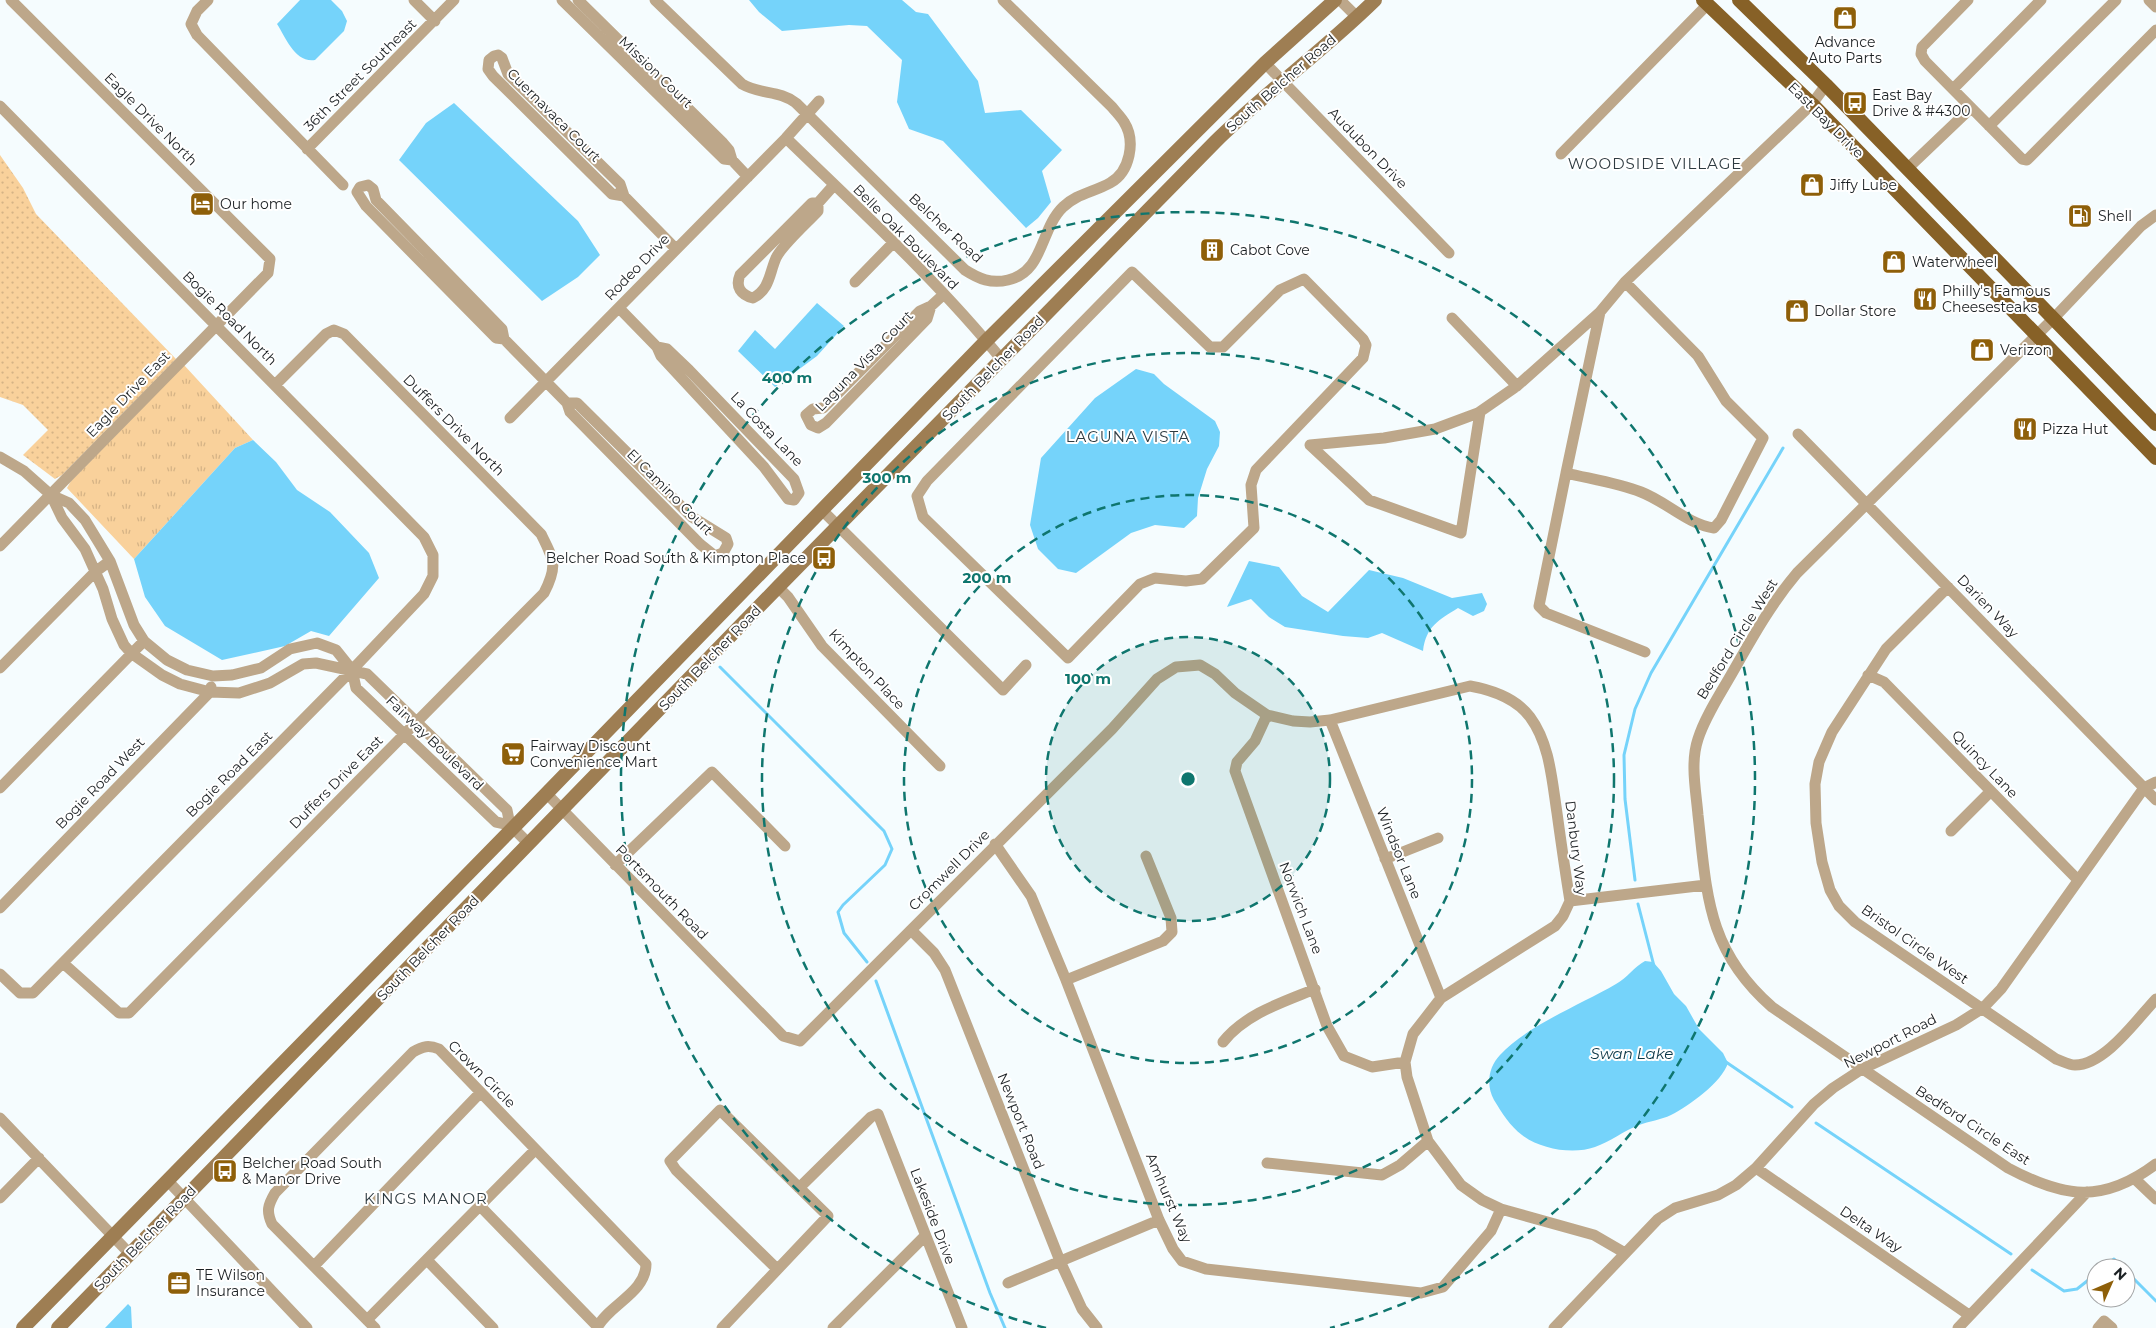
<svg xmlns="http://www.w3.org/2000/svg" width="2156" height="1328" viewBox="0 0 2156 1328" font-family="Montserrat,sans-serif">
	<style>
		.grass { fill: url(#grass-dots) }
		.park { fill: url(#park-tufts) }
		.water { fill: #75d3fa }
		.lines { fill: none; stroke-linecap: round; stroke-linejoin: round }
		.stream { stroke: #75d3fa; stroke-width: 3 }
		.minor { stroke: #bda78a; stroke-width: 11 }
		.secondary { stroke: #9e7e53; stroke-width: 14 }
		.primary { stroke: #876127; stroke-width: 14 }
		.ring { fill: none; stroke: #0f766e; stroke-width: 2.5; stroke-dasharray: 9 6 }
		.labels { text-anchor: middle; stroke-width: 4; stroke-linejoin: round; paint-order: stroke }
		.poi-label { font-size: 14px; fill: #1c2124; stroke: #fff; text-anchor: start }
		.street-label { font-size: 14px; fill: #1c2124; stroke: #fff }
		.neighbourhood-label { font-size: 15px; letter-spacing: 1px; fill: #2e3b41; stroke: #fff }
		.water-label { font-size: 15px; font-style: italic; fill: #0a3646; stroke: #fff }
		.centre { fill: #0f766e; stroke: #fff; stroke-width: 2.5 }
		.ring-label { font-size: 15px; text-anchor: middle; font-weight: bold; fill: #0f766e; stroke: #fff; stroke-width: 4; stroke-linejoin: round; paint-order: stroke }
	</style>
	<defs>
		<pattern id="grass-dots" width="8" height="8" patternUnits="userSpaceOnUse" patternTransform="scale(1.25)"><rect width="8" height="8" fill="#f9d19b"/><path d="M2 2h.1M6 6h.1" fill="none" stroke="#d5b385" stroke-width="1.8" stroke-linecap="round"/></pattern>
		<pattern id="park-tufts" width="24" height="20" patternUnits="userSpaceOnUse" patternTransform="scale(1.25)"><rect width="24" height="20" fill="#f9d19b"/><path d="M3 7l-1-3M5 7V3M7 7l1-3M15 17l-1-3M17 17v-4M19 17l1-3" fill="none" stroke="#d5b385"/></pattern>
	</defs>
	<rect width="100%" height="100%" fill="#f5fcfe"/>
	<!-- grass -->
	<path class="grass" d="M 0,155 L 23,188 L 36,214 L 176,359 L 62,475 L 55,479 L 23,455 L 48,430 L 23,405 L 0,397 Z"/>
	<!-- park -->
	<path class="park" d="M 184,365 L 253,440 L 235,448 L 134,559 L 67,488 L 71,481 Z"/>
	<!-- water -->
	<path class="water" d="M 300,0 L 331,0 L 342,11 L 347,21 L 344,31 L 315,60 C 295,63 286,38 277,24 Z
		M 749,0 L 902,0 L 916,12 L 928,14 L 978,81 L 985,113 L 1021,110 L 1062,150 L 1042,171 L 1051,202 L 1038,218 L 1026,228 L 943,141 L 909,129 L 897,102 L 902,60 L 867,26 L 849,25 L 782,31 L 759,12 Z
		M 454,103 L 578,221 L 600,255 L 578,277 L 542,301 L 399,160 L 426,123 Z
		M 817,303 L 844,326 L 817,356 L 775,387 L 738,351 L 755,330 L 775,349 Z
		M 1136,369 L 1154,374 L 1164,384 L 1215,421 L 1220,432 L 1219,446 L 1207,469 L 1198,498 L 1197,516 L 1184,528 L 1155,525 L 1131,533 L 1076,573 L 1058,569 L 1038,549 L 1030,525 L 1041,458 L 1095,398 Z
		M 253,440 L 276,462 L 297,490 L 330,512 L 369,553 L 379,578 L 329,636 L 311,631 L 285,646 L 222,660 L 165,626 L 145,597 L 134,559 L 235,448 Z
		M 1249,561 L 1279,567 L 1302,596 L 1328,612 L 1369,570 L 1403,578 L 1452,598 L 1482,593 L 1487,604 L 1484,611 L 1473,616 L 1458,608 C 1439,620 1426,626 1423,651 L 1382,633 L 1368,638 L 1343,636 L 1285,627 L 1269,617 L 1251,599 L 1227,607 Z
		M 1645,961 L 1653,962 L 1661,971 L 1674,994 L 1686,1006 L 1699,1029 L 1723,1053 L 1728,1063 C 1722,1082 1689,1106 1671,1115 C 1661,1120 1649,1121 1639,1125 C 1623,1131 1610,1142 1595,1147 C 1573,1155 1540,1149 1522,1135 C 1510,1126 1502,1113 1494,1100 C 1486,1085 1488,1068 1500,1055 C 1528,1025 1580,1005 1616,984 C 1627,978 1634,967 1645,961 Z
		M 128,1304 L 131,1307 L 132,1328 L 105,1328 Z"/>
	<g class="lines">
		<!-- stream -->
		<path class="stream" d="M 720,667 L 884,831 L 892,849 L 885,865 L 843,905 L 838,912 L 844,933 L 867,962
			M 1635,880 L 1625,799 L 1624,755 L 1635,709 L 1651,673 L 1783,448
			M 1638,904 L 1654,966
			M 876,981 L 990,1293 L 1005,1328
			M 1726,1062 L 1792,1107
			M 1816,1123 L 2011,1254
			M 2103,1268 L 2114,1259 L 2123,1268
			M 2032,1270 L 2064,1291 L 2077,1289 L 2096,1274
			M 2126,1271 L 2156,1301"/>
		<!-- minor -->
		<path class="minor" d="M 208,0 L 197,11 L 191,24 L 197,35 L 343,185
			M 414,0 L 435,21
			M 562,0 L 724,159 L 732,160
			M 578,0 L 723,143 L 729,150 L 732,160 L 748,177
			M 655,0 L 742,84 C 761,95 779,90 796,103 L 965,270 C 979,279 991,284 1008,280 C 1044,272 1040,229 1063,207 C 1076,194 1094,192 1110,183 C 1130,172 1136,141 1124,122 C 1121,117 1116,112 1112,107 L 1003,0
			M 1340,0 L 1357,17
			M 1968,0 L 1922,47 L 1921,54 L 1925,61 L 2022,159 L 2027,160 L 2156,30
			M 2149,0 L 2156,7
			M 1265,63 L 1449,253
			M 1953,89 L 2041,0
			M 0,106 L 424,537 L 433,555 L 433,576 L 424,594 L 352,670 L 33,993 L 20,993 L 0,974
			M 1989,126 L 2116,0
			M 786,138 C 860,210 937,280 1002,360
			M 307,149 L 454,0
			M 1561,154 L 1708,4
			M 1908,168 L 1971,108
			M 624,196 L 612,194 L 493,76 L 488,69 L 489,60 L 494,56 L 498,55 L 502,58 L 508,74 L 620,184 L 624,196 L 676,249
			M 818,203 L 818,211 C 808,222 781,246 776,258 C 769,274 770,289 753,298 C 741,295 735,287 740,275 L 812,203 L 818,203 L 834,185
			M 2156,215 L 2141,226 L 2053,319 L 1797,573 C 1770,605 1751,640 1731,675 C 1719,696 1705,717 1698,739 C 1690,763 1696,791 1698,815 C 1707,895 1707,950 1772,1007 L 2008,1168 C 2064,1198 2103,1204 2156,1164
			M 1132,272 L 1210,347 L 1223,347 L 1280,290 L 1304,279 L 1363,339 L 1366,345 L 1363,358 L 1256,470 L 1251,485 L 1254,528 L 1202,579 L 1186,581 L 1155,578 L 1140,584 L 1068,658 L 923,517 L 917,496 L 927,481 Z
			M 855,282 L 893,243
			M 1625,282 L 1698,356 L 1726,401 L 1763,438 L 1721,520 L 1714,528 C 1687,524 1667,502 1641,492 C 1618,483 1591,479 1566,473 L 1600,312 L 1625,282 L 1812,104 L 1826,85
			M 931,306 L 927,319 L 826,423 L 818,428 L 811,425 L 806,415 L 813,409 L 823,408 L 920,311 L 931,306 L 943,295
			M 619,308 L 657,347 L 661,356 L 764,467 L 788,499 L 794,500 L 799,493 L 794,479 L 689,370 L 667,349 L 657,347
			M 1452,318 L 1517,386
			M 504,339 L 496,338 L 366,206 L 357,192 L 360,187 L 368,185 L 373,189 L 376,200 L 502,329 L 504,339 L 567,403 L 570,412 L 700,544 L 715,556 L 723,553 L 728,544 L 726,538 L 692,517 L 577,403 L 567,403
			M 510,418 L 786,138 L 819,101
			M 1798,434 L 2156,800
			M 1310,445 L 1384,438 L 1435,429 L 1478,413 L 1517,386 L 1600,312
			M 1310,445 L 1369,500 L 1461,533 L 1480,412
			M 0,457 L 24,471 L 51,495 L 69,503 L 85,520 L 110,561 L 134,625 L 144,641 L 167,660 L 187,670 L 213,676 L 232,675 L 261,668 L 290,649 L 317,643 L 336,650 L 352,670 L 356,688 L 496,822 L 510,825
			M 1566,473 L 1539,606 L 1546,613 L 1645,652
			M 51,495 L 62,518 L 85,549 L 103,589 L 112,619 L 124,645 L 131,653 L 162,675 L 180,684 L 210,692 L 239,693 L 270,683 L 303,664 L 316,663 L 367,674 L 507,810 L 510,825 L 529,844
			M 822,510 L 1003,690 L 1026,665
			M 0,546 L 268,273 L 270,259 L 11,0
			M 778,587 L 788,597 L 822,646 L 940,766
			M 1948,587 L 1886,649 L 1832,732 L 1819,762 L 1815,784 L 1816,823 L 1822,862 L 1830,890 L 1839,906 L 1855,922 L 2056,1059 C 2062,1061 2069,1065 2075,1065 C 2105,1065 2137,1019 2156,999
			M 0,668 L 95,572 L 110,561
			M 1868,675 L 1884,682 L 2077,879
			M 1267,715 L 1255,741 L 1237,762 L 1235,771 L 1327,1026 L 1344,1056 L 1372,1067 L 1405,1062
			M 1330,720 L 1441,998
			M 0,788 L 144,641
			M 546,793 L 783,1036 L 800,1041 L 1112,729 L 1157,679 L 1176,667 L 1200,665 L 1215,674 L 1235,693 L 1267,715 L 1293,721 L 1310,722 L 1330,720 L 1470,686 C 1492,690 1516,698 1530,717 C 1550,744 1552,781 1557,813 C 1561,842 1565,871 1570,901 L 1563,916 L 1555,926 L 1441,998 L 1413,1034 L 1405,1062 L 1407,1077 L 1428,1141 L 1461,1185 L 1482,1200 L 1501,1209 L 1594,1235 L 1625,1253
			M 1951,831 L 1990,792
			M 995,844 L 1031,896 L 1066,980 L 1159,1220 L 1173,1249 L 1182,1261 L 1206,1269 L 1421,1293 L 1443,1287 L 1491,1231 L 1501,1209
			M 1385,859 L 1438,838
			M 615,865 L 712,772 L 785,846
			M 1570,901 L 1706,885
			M 0,908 L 210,692 L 211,687
			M 911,930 L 934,953 L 945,970 L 1060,1261 L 1082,1309 L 1097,1328
			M 63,963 L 119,1013 L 129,1013 L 544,593 C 558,566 554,560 541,534 L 344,334 L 334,330 L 326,334 L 275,385
			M 1066,980 L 1163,941 L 1172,932 L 1171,918 L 1146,856
			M 1223,1042 C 1245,1014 1283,1002 1315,989
			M 0,1118 L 130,1254
			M 1267,1163 L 1382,1175 L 1400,1165 L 1428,1141
			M 1756,1168 L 1969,1315
			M 2135,1179 L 2156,1199
			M 167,1180 L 307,1328
			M 799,1188 L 871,1117 L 878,1114 L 962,1328
			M 0,1198 L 39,1158
			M 480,1206 L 597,1326
			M 427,1260 L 493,1328
			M 314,1266 L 480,1093
			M 1008,1283 L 1159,1220
			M 367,1320 L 535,1150
			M 375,1328 L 272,1224 C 266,1211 268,1205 275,1193 L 413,1052 C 423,1046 429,1045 439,1049 L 646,1264 C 646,1293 608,1305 597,1328
			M 722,1328 L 828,1216 L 720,1110 L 670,1161 L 676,1170 L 777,1269
			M 833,1328 L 925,1236
			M 1554,1328 L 1658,1219 L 1675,1208 L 1718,1195 L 1736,1185 L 1756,1168 L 1814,1104 L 1833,1088 L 1862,1069 L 1956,1025 L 1983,1008 L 2001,989 L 2144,788 L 2156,782
			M 1958,1328 L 2087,1192
			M 2098,1328 L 2104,1321 L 2112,1328"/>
		<!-- secondary -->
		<path class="secondary" d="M 23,1328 L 513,828 L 986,341 L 1265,63 L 1335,0
			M 58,1328 L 778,587 L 1215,142 C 1266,92 1324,50 1375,0"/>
		<!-- primary -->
		<path class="primary" d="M 1703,0 L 1812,104 L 2156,458
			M 1739,0 L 1826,85 L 2156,424"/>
	</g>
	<!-- distance rings -->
	<circle cx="1188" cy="779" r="142" fill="#0f766e" fill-opacity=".12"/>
	<g class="ring">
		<circle cx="1188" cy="779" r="142"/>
		<circle cx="1188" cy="779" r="284"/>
		<circle cx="1188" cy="779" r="426"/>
		<path d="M1046 1328A567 567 0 1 1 1330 1328"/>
	</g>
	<!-- icons -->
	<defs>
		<symbol id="shop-square" viewBox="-11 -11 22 22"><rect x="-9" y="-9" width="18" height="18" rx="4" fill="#8e5f09" stroke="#fff"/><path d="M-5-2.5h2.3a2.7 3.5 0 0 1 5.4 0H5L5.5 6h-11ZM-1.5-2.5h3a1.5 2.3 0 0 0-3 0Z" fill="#fff"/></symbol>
		<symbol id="bus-square" viewBox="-11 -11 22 22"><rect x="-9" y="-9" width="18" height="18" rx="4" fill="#8e5f09" stroke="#fff"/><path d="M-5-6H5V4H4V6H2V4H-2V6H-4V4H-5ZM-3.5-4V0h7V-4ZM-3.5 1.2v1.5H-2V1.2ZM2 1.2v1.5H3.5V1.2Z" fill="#fff"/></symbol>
		<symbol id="hotel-square" viewBox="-11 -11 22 22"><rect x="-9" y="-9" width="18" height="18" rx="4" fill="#8e5f09" stroke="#fff"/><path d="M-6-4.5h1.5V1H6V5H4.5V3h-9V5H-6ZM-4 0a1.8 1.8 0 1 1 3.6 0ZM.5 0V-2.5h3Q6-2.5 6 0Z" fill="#fff"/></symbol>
		<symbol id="fuel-square" viewBox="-11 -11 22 22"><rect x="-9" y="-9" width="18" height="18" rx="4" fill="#8e5f09" stroke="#fff"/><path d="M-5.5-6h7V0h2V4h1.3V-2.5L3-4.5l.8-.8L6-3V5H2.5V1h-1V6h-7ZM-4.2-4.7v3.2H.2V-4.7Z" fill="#fff"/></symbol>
		<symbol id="building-square" viewBox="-11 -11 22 22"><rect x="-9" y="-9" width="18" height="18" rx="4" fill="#8e5f09" stroke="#fff"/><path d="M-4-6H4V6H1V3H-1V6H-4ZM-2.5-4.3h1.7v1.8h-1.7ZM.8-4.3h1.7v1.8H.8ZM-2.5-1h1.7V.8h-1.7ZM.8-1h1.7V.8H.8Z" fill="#fff"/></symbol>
		<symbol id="restaurant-square" viewBox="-11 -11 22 22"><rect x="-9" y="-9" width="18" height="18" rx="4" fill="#8e5f09" stroke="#fff"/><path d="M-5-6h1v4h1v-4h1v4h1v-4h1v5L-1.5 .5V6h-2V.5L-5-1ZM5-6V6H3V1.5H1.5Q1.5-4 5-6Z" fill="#fff"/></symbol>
		<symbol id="supermarket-square" viewBox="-11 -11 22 22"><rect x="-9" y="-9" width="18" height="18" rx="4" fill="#8e5f09" stroke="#fff"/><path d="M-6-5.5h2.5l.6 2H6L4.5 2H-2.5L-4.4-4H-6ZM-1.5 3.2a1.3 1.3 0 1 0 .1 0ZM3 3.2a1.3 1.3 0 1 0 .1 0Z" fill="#fff"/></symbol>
		<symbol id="office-square" viewBox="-11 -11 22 22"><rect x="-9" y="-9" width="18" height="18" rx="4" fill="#8e5f09" stroke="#fff"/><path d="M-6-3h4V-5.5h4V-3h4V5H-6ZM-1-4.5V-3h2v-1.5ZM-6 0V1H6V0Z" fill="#fff"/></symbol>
	</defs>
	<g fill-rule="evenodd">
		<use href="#shop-square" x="1831" y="4" width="28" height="28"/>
		<use href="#bus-square" x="1841" y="89" width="28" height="28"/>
		<use href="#shop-square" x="1798" y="171" width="28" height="28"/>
		<use href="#hotel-square" x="188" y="190" width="28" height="28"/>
		<use href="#fuel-square" x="2066" y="202" width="28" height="28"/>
		<use href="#building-square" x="1198" y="236" width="28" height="28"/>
		<use href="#shop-square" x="1880" y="248" width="28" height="28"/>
		<use href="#restaurant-square" x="1911" y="285" width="28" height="28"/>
		<use href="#shop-square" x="1783" y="297" width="28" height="28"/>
		<use href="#shop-square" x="1968" y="336" width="28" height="28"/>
		<use href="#restaurant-square" x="2011" y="415" width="28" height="28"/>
		<use href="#bus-square" x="810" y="544" width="28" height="28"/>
		<use href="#supermarket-square" x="499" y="740" width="28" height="28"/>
		<use href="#bus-square" x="211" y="1157" width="28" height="28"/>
		<use href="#office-square" x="165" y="1269" width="28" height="28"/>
	</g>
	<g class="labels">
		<!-- poi labels -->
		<g class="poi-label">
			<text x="1845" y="47" text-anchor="middle">Advance<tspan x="1845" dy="16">Auto Parts</tspan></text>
			<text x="1872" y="100">East Bay<tspan x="1872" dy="16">Drive &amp; #4300</tspan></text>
			<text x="1830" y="190">Jiffy Lube</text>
			<text x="220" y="209">Our home</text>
			<text x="2098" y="221">Shell</text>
			<text x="1230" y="255">Cabot Cove</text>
			<text x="1912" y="267">Waterwheel</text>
			<text x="1942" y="296">Philly's Famous<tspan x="1942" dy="16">Cheesesteaks</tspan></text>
			<text x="1814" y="316">Dollar Store</text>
			<text x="2000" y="355">Verizon</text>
			<text x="2042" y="434">Pizza Hut</text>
			<text x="806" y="563" text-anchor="end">Belcher Road South &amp; Kimpton Place</text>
			<text x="530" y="751">Fairway Discount<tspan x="530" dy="16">Convenience Mart</tspan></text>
			<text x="242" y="1168">Belcher Road South<tspan x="242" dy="16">&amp; Manor Drive</tspan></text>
			<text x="196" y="1280">TE Wilson<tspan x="196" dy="16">Insurance</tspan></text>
		</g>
		<!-- street labels -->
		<g class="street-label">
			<text transform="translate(656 72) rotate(44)" y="5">Mission Court</text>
			<text transform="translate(360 75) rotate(-45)" y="5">36th Street Southeast</text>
			<text transform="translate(1281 83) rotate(-41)" y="5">South Belcher Road</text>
			<text transform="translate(554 115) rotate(45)" y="5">Cuernavaca Court</text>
			<text transform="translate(151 119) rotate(45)" y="5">Eagle Drive North</text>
			<text transform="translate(1826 120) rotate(45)" y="5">East Bay Drive</text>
			<text transform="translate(1368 148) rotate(46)" y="5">Audubon Drive</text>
			<text transform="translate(946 228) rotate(43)" y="5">Belcher Road</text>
			<text transform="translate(906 237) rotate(45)" y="5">Belle Oak Boulevard</text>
			<text transform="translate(637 267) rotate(-46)" y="5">Rodeo Drive</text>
			<text transform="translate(230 318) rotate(45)" y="5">Bogie Road North</text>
			<text transform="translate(864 361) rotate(-46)" y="5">Laguna Vista Court</text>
			<text transform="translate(993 368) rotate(-46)" y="5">South Belcher Road</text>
			<text transform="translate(128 394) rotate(-46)" y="5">Eagle Drive East</text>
			<text transform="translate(454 425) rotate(45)" y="5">Duffers Drive North</text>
			<text transform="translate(767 429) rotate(46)" y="5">La Costa Lane</text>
			<text transform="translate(670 492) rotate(45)" y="5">El Camino Court</text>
			<text transform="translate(1988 606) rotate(46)" y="5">Darien Way</text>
			<text transform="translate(1737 639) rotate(-58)" y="5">Bedford Circle West</text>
			<text transform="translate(710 658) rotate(-46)" y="5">South Belcher Road</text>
			<text transform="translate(867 669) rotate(47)" y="5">Kimpton Place</text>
			<text transform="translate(435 743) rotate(44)" y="5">Fairway Boulevard</text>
			<text transform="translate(1985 764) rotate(46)" y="5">Quincy Lane</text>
			<text transform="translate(229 774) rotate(-45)" y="5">Bogie Road East</text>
			<text transform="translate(336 782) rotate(-45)" y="5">Duffers Drive East</text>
			<text transform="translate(100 783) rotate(-46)" y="5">Bogie Road West</text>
			<text transform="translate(1576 848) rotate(83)" y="5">Danbury Way</text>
			<text transform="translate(1399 853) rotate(68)" y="5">Windsor Lane</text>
			<text transform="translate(949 870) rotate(-45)" y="5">Cromwell Drive</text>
			<text transform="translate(662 892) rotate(46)" y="5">Portsmouth Road</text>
			<text transform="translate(1301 908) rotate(69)" y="5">Norwich Lane</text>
			<text transform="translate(1915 944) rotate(35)" y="5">Bristol Circle West</text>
			<text transform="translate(428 948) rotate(-46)" y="5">South Belcher Road</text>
			<text transform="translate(1890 1041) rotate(-27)" y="5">Newport Road</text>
			<text transform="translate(482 1074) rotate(45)" y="5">Crown Circle</text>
			<text transform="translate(1021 1121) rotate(68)" y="5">Newport Road</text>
			<text transform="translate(1973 1125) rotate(33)" y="5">Bedford Circle East</text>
			<text transform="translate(1169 1198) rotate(67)" y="5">Amhurst Way</text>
			<text transform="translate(933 1216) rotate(69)" y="5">Lakeside Drive</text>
			<text transform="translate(1871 1229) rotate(34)" y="5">Delta Way</text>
			<text transform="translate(145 1238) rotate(-46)" y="5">South Belcher Road</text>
		</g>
		<!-- neighbourhood labels -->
		<g class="neighbourhood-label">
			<text x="1655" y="169">WOODSIDE VILLAGE</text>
			<text x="1128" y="442">LAGUNA VISTA</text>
			<text x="426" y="1204">KINGS MANOR</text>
		</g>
		<!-- water labels -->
		<g class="water-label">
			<text x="1632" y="1059">Swan Lake</text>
		</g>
	</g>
	<circle cx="1188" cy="779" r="8" class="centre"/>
	<g class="ring-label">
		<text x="787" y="383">400 m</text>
		<text x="887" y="483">300 m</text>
		<text x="987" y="583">200 m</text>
		<text x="1088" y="684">100 m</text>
	</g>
	<!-- north arrow -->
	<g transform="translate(2111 1283) rotate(45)"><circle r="24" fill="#ffffff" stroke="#a4a6a7"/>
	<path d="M0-4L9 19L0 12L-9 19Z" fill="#8e5f09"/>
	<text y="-8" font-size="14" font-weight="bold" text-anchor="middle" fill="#1c2124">N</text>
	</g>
</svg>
